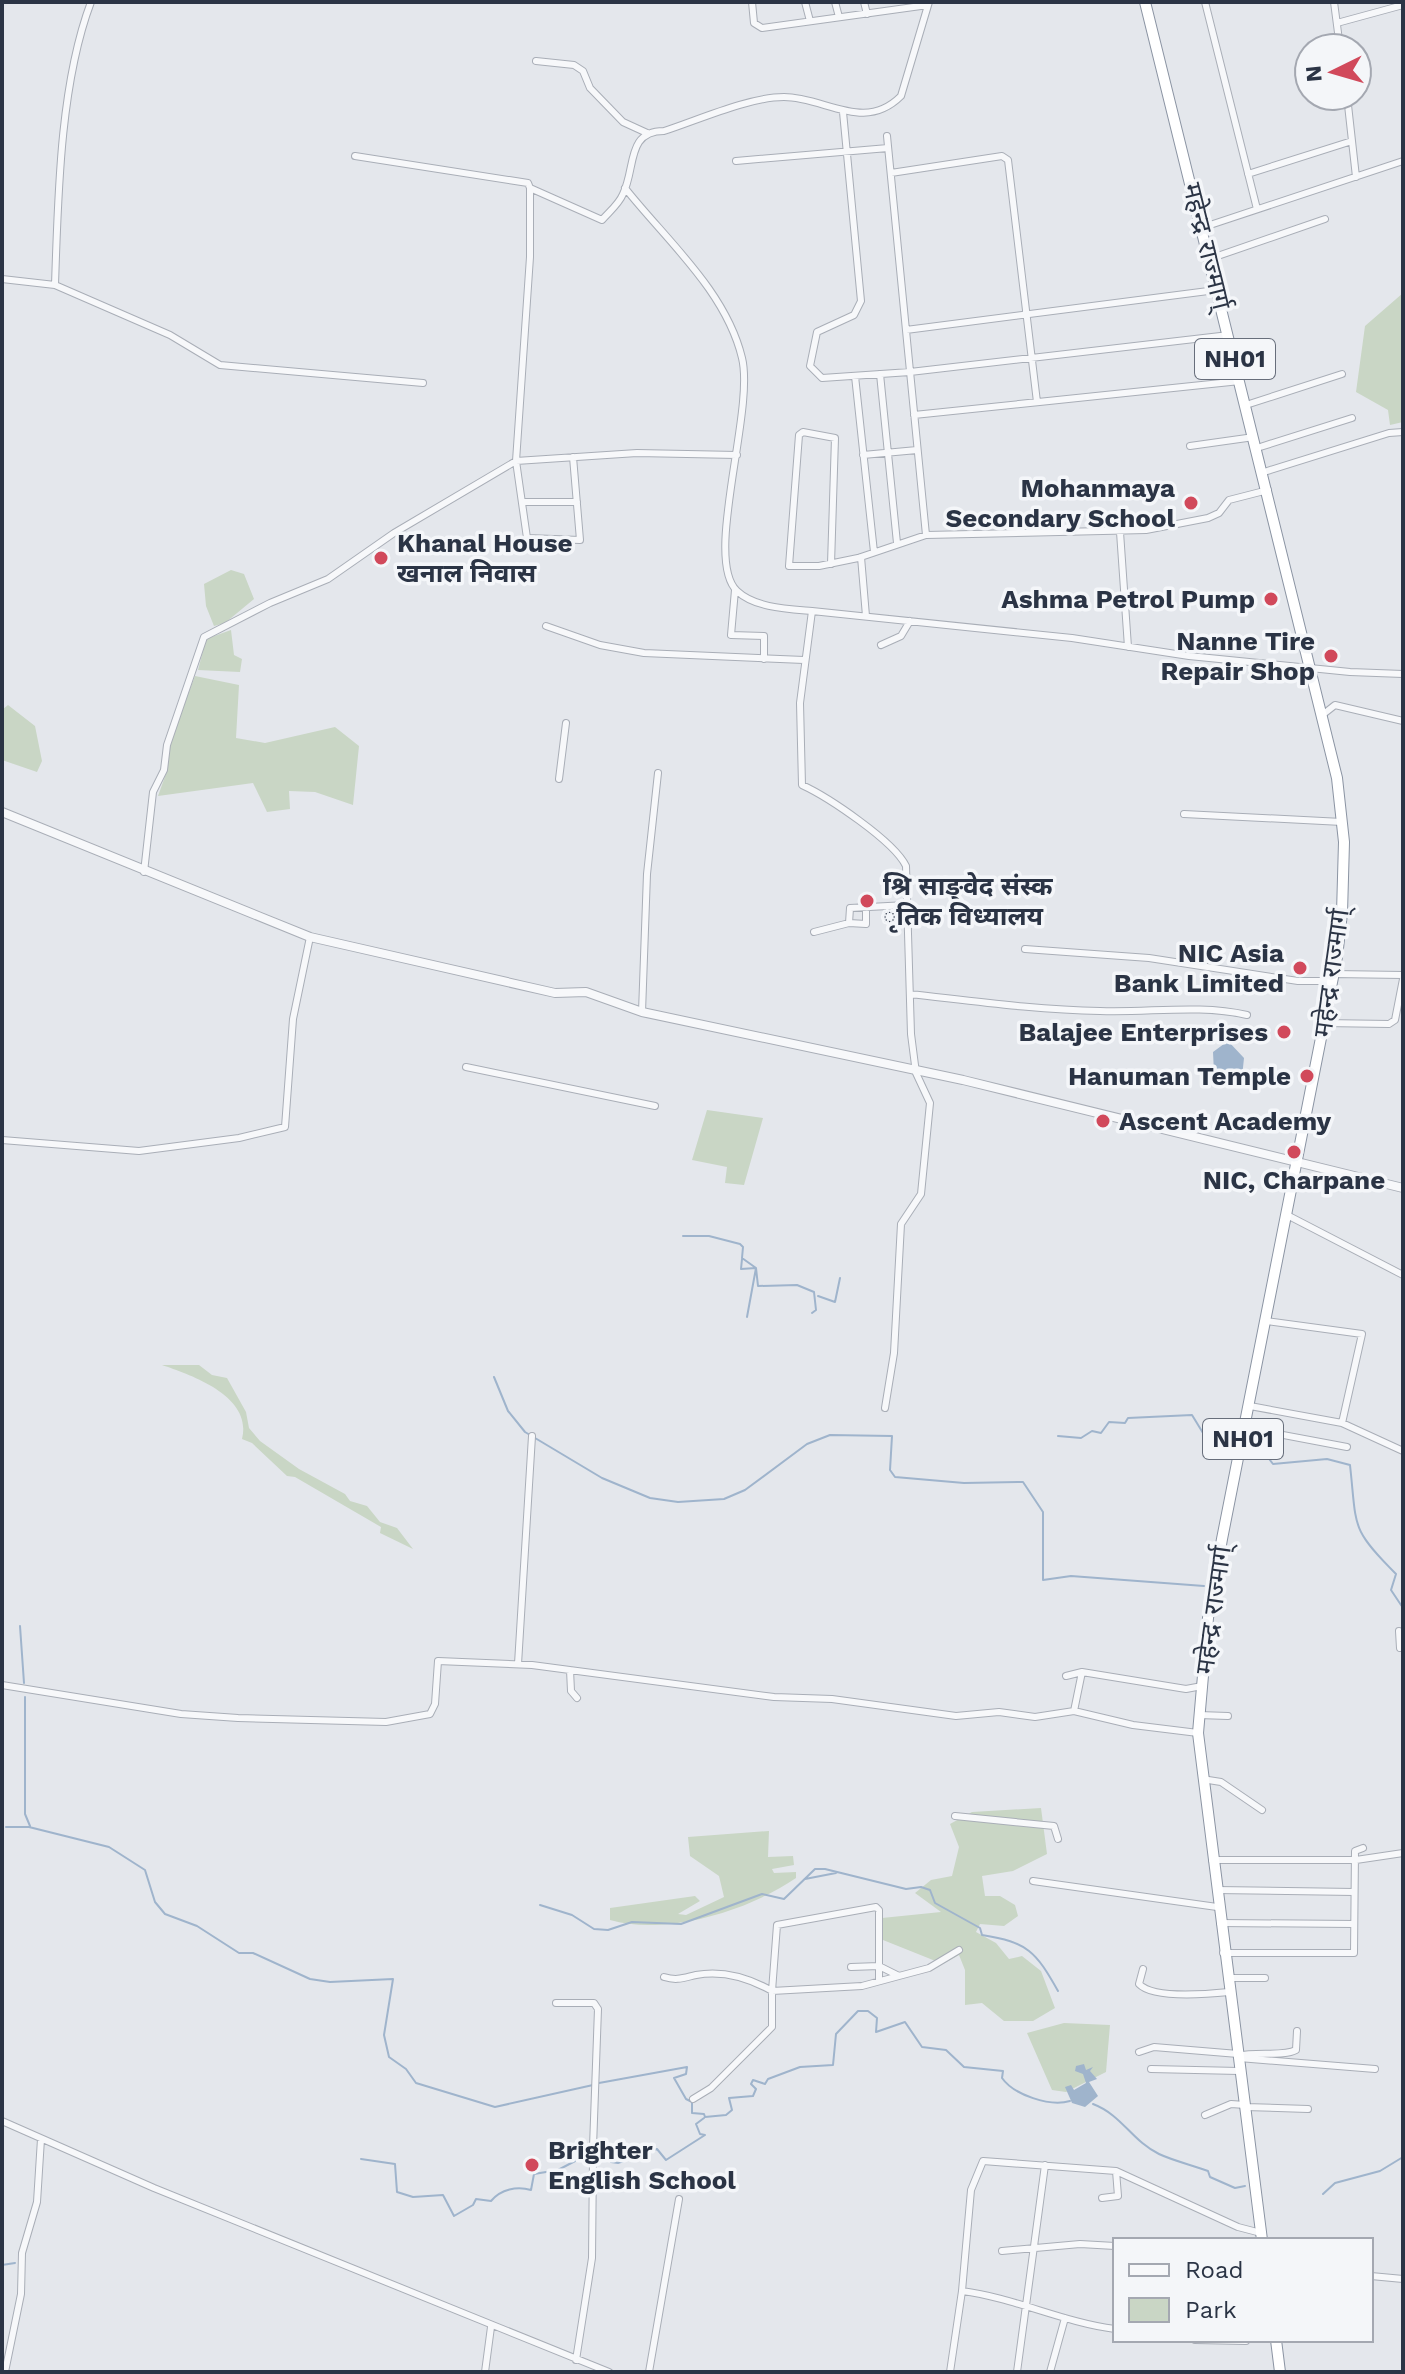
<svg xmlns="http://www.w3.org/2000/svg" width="1405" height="2374" viewBox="0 0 1405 2374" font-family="'Work Sans','Noto Sans Devanagari',sans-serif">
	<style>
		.green { fill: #c9d6c5 }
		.water { fill: #9fb4cc }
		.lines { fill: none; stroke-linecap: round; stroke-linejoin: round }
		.stream { stroke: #9fb4cc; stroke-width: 2 }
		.minor-casing { stroke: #a9aeb7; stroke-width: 8 }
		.tertiary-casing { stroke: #a9aeb7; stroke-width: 10 }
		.trunk-casing { stroke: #8b94a3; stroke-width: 12 }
		.minor { stroke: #f7f8fa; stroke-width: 6 }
		.tertiary { stroke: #f7f8fa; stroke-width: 8 }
		.trunk { stroke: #fff; stroke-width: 10 }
		.poi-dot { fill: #d1495b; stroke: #f4f6f9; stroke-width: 3 }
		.labels { text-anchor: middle; stroke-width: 7; stroke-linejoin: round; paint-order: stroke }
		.shield { fill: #f4f6f9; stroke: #676e7b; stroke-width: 2 }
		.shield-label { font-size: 24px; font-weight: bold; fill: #2b3445 }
		.street-label { font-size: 26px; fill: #2b3445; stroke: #f4f6f9 }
		.poi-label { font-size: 26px; font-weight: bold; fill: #2b3445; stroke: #f4f6f9; text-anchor: end }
	</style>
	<rect width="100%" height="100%" fill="#e4e7ec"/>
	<!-- green -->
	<path class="green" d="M 1403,293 L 1403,422 L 1390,425 L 1388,410 L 1356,392 L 1365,326 Z
		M 231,570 L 244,574 L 254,599 L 225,623 L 214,626 L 206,606 L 204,584 Z
		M 231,630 L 234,655 L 242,659 L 240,672 L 198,670 L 206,639 Z
		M 195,676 L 239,685 L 236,738 L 265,743 L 335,727 L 359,746 L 353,805 L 315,792 L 289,791 L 290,809 L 267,812 L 253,783 L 158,796 L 167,771 L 169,745 Z
		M 8,705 L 35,726 L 42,761 L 37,772 L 2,760 L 2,710 Z
		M 707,1110 L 763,1118 L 744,1185 L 725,1183 L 727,1167 L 692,1160 Z
		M 162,1365 L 199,1365 L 212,1375 L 227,1378 L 246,1412 L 249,1428 L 260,1441 L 299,1469 L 345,1494 L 350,1501 L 367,1506 L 380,1522 L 397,1528 L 413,1549 L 380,1533 L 381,1527 L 295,1477 L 287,1476 L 252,1443 L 242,1439 C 253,1396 191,1375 162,1365 Z
		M 1041,1808 L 1047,1854 L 1013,1871 L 982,1876 L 985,1896 L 1000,1896 L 1015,1905 L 1018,1916 L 1004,1926 L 980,1924 L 976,1932 L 996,1943 L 1009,1959 L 1022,1956 L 1041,1971 L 1055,2008 L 1033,2021 L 1004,2021 L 982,2003 L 965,2005 L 965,1970 L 959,1955 L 943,1964 L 878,1938 L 882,1918 L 941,1912 L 915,1893 L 931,1880 L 952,1876 L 959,1847 L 950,1824 L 972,1812 Z
		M 769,1831 L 768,1857 L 793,1856 L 794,1865 L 772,1869 L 774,1873 L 796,1872 L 796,1878 C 748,1911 666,1936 610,1920 L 610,1908 L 695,1896 L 700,1901 L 678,1914 L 686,1915 L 724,1897 L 719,1876 L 690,1856 L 688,1837 Z
		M 1064,2023 L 1110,2025 L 1106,2072 L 1066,2092 L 1052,2090 L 1027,2033 Z"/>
	<!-- water -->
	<path class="water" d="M 1228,1041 L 1244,1058 L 1242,1077 L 1235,1081 L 1214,1073 L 1213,1052 Z
		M 1084,2064 L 1086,2070 L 1093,2067 L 1090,2071 L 1097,2079 L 1089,2082 L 1098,2096 L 1085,2107 L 1072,2103 L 1065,2087 L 1071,2085 L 1074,2090 L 1086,2083 L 1083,2074 L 1075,2071 L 1076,2066 Z"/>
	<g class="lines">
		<!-- stream -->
		<path class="stream" d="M 683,1236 L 709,1236 L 740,1244 L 743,1247 L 742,1258 L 756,1268 L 758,1286 L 797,1285 L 814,1292 L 816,1310 L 812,1313
			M 742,1259 L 741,1269 L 756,1268 L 747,1317
			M 818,1296 L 835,1302 L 840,1278
			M 494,1377 L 508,1411 L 525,1432 L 602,1478 L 650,1498 L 678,1502 L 724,1499 L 745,1490 L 807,1444 L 830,1435 L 892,1436 L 890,1470 L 895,1477 L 964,1483 L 1023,1482 L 1043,1512 L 1043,1580 L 1071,1576 L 1204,1586
			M 1248,1421 L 1262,1425 L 1262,1428
			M 1263,1435 L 1266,1455 L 1273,1464 L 1327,1459 L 1350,1465 C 1357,1528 1350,1528 1396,1574 L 1391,1590 L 1403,1608
			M 1058,1436 L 1081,1438 L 1092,1431 L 1101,1433 L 1109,1422 L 1125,1423 L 1128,1418 L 1192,1415 L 1203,1433 L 1233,1431 L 1240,1426
			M 20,1626 L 24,1683
			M 25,1697 L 25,1814 L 30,1826
			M 6,1827 L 29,1827 L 109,1847 L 145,1870 L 155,1902 L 165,1914 L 197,1926 L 239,1953 L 253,1953 L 310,1979 L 330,1982 L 393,1979 L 384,2035 L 389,2057 L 406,2069 L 416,2083 L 495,2107 L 593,2085
			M 2,1828 L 3,1828
			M 805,1879 L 836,1873
			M 540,1905 L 572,1915 L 594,1929 L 608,1930 L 632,1922 L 681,1924 L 762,1894 L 784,1899 L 815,1869 L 825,1869 L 906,1889 L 921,1887 L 930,1890 L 935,1903 L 980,1928 L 982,1935 C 1028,1942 1036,1952 1058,1991
			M 599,2083 L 687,2067 L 686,2074 L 674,2078 L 686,2099 L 692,2102 L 692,2113 L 704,2114 L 705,2117 L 726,2115 L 732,2110 L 729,2098 L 753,2096 L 756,2089 L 751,2084 L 753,2080 L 765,2084 L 768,2079 L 800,2067 L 833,2065 L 836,2034 L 858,2011 L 868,2011 L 877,2018 L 876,2032 L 905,2022 L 922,2047 L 946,2050 L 964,2067 L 1003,2071 L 1002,2078 C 1014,2095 1050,2107 1070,2101
			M 1093,2104 C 1122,2115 1132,2141 1159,2154 C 1174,2161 1192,2165 1208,2171 L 1210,2177 L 1235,2188 L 1245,2186
			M 361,2159 L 395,2164 L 397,2192 L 413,2197 L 443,2195 L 454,2216 L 473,2205 L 476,2199 L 491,2201 C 501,2189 517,2186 531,2190 L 534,2174 L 558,2170 L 598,2149 L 605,2149 L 611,2162 L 618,2163 L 657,2149 L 666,2160 L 705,2135 L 700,2134 L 696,2124 L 704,2118
			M 1323,2194 L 1335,2183 L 1380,2171 L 1403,2157
			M 2,2265 L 15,2263"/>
		<defs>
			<path id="minor" d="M 752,2 L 754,23 L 762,28 L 928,5
				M 805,2 L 810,21
				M 835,2 L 839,17
				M 864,2 L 867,14
				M 1205,2 L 1257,209
				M 1334,2 L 1340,48
				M 1337,23 L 1403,5
				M 536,61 L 574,65 L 583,71 L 590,88 L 623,122 L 647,133
				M 1347,96 L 1356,177
				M 843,112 L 861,301 L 854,315 L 817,332 L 810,366 L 822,378 L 910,372 L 1229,335
				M 887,136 L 926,535
				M 355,156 L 528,183 L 530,188 L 602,220 C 609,212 619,204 623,194 C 636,168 626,131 664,131 C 698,120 749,97 784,97 C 825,97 864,133 901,96 L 929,2
				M 736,161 L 888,148
				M 891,173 L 1002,156 L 1008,160 L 1037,402
				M 1248,174 L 1352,141
				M 530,188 L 530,257 L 516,461 L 527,538 L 580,540 L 573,457
				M 625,188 C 666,240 726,291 742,358 C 755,411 703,559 737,591 C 755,608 788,609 812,611
				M 1201,228 L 1403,161
				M 1209,259 L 1325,219
				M 2,279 L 55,285 C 58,196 60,84 91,2
				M 55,285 L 170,335 L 220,365 L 423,383
				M 906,330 L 1216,290
				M 880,374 L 897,543
				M 855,376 L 874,552
				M 1246,405 L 1342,374
				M 914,415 L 1240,381
				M 1190,446 L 1254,437
				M 1257,448 L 1352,418
				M 863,455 L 917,450
				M 1264,472 L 1389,433 L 1403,432
				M 522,502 L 577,502
				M 1120,532 L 1128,647
				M 861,557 L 866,616
				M 831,564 L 835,438 L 803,432 L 799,435 L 789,566 L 819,566 L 858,558 L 926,535 L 1146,530 L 1208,518 L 1219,513 L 1229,500 L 1268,490
				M 735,590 L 731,635 L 764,636 L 764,659
				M 546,626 L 600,645 L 644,653 L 804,660
				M 881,645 L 901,636 L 910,621
				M 1321,716 L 1335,705 L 1403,721
				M 559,779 L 566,723
				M 1184,814 L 1342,822
				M 144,872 L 153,792 L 164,770 L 167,745 L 204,637 L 270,603 L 328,579 L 394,533 L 516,461 L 637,453 L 737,455
				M 849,923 L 850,908 L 907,905
				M 814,932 L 849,923 L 866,924 L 866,906
				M 1025,949 L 1149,958 L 1298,981 L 1332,981
				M 1334,974 L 1403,975
				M 910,994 C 973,1001 1036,1010 1100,1011 C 1149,1013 1198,1004 1247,1015
				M 642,1012 L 647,874 L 658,773
				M 1324,1023 L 1389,1024 L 1395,1020 L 1403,979
				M 466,1067 L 655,1106
				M 2,1140 L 139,1151 L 239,1138 L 285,1127 L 293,1019 L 310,937
				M 1287,1215 L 1403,1275
				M 1266,1321 L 1362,1334 L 1342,1423
				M 1250,1406 L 1342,1423 L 1403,1451
				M 885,1408 L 894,1353 L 901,1224 L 921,1194 L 930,1103 L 916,1073 L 911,1034 L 906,866 C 894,841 828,797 802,785 L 800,703 L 812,611 L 1072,638 L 1189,656 L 1350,672 L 1403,674
				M 1246,1428 L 1347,1447
				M 1399,1631 L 1400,1648
				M 518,1664 L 532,1436
				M 570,1670 L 571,1691 L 577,1698
				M 1066,1676 L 1082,1672
				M 2,1685 L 181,1714 L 238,1718 L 386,1722 L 430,1714 L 435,1704 L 438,1661 L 532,1665 L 774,1697 L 832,1699 L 956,1716 L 999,1712 L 1035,1717 L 1074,1711 L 1133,1725 L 1198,1733
				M 1074,1711 L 1082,1672 L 1186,1689 L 1202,1686
				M 1199,1715 L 1228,1716
				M 1202,1779 L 1221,1782 L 1262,1810
				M 955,1816 L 1054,1826 L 1058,1839
				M 1212,1860 L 1356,1860 L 1403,1853
				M 1033,1881 L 1217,1907
				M 1216,1890 L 1354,1892
				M 1220,1923 L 1354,1924
				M 1223,1953 L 1354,1953 L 1355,1851 L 1363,1848
				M 851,1967 L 879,1966 L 899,1976 L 929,1968 L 959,1950
				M 1143,1969 L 1139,1984 C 1153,1999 1209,1994 1229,1992
				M 664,1977 C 677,1981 683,1978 696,1975 C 723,1970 749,1978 772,1991 L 777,1925 L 876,1907 L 879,1910 L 879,1981
				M 1227,1978 L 1265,1978
				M 556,2003 L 594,2003 L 598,2009 L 593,2147
				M 1139,2052 L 1154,2047 L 1238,2054
				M 1238,2056 C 1256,2051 1283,2057 1296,2050 L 1297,2031
				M 1239,2058 L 1375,2069
				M 1151,2069 L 1239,2071
				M 693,2099 L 711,2088 L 772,2027 L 772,1991 L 862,1986 L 899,1976
				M 1245,2107 L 1308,2109
				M 1205,2115 L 1231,2104 L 1245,2105
				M 2,2121 L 154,2188 L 609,2372
				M 1102,2198 L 1118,2196 L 1116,2171
				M 1002,2251 L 1080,2244 L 1115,2246
				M 1371,2276 L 1403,2279
				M 962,2291 L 971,2190 L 983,2161 L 1116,2171 L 1238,2227 L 1261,2233
				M 1195,2340 L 1246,2341
				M 576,2360 L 592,2258 L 593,2158
				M 5,2372 L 21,2294 L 22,2253 L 37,2202 L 41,2139
				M 485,2372 L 491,2327
				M 649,2372 L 679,2199
				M 950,2372 L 962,2291 C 1015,2298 1062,2322 1115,2329
				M 1017,2372 L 1045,2165
				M 1050,2372 L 1065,2318"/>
			<path id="tertiary" d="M 2,812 L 310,937 L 555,993 L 586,992 L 642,1012 L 963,1080 L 1403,1188"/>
			<path id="trunk" d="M 1145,2 L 1337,778 L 1344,842 L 1342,913 L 1337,957 L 1222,1539 L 1208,1618 L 1198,1733 L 1262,2240
				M 1276,2340 L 1280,2372"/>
		</defs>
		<!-- minor casing -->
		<use href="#minor" class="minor-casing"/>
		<!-- tertiary casing -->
		<use href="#tertiary" class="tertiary-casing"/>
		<!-- trunk casing -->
		<use href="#trunk" class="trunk-casing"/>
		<!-- minor -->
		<use href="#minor" class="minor"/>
		<!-- tertiary -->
		<use href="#tertiary" class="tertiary"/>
		<!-- trunk -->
		<use href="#trunk" class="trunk"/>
	</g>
	<!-- markers -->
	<g class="poi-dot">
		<circle cx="1191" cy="503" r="8"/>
		<circle cx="381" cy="558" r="8"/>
		<circle cx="1271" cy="599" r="8"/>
		<circle cx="1331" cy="656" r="8"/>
		<circle cx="867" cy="901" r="8"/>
		<circle cx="1300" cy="968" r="8"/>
		<circle cx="1284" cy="1032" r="8"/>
		<circle cx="1307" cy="1076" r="8"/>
		<circle cx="1103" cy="1121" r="8"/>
		<circle cx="1294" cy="1152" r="8"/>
		<circle cx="532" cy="2165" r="8"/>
	</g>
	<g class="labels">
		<!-- shield labels -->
		<g class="shield">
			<rect x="1195" y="339" width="80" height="40" rx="6"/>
			<rect x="1203" y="1419" width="80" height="40" rx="6"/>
		</g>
		<g class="shield-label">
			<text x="1235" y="367">NH01</text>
			<text x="1243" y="1447">NH01</text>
		</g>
		<!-- street labels -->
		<g class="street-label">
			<text transform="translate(1207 246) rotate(76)" y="9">महेन्द्र राज्मार्ग्</text>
			<text transform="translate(1331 973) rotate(-82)" y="9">महेन्द्र राज्मार्ग्</text>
			<text transform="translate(1213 1610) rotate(-82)" y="9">महेन्द्र राज्मार्ग्</text>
		</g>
		<!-- poi labels -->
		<g class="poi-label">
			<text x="1175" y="497">Mohanmaya<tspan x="1175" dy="30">Secondary School</tspan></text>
			<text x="397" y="552" text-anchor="start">Khanal House<tspan x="397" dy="30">खनाल निवास</tspan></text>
			<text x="1255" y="608">Ashma Petrol Pump</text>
			<text x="1315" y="650">Nanne Tire<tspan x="1315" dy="30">Repair Shop</tspan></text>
			<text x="883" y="895" text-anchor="start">श्रि साङ्वेद संस्क<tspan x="883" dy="30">ृतिक विध्यालय</tspan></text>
			<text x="1284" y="962">NIC Asia<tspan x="1284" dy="30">Bank Limited</tspan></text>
			<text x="1268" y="1041">Balajee Enterprises</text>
			<text x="1291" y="1085">Hanuman Temple</text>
			<text x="1119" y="1130" text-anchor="start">Ascent Academy</text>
			<text x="1294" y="1189" text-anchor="middle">NIC, Charpane</text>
			<text x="548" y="2159" text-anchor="start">Brighter<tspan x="548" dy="30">English School</tspan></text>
		</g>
	</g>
	<!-- border -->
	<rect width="1405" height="2374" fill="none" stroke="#2b3445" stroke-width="8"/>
	<!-- legend -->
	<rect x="1113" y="2238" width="260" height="104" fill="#f4f6f9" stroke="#a4a8b1" stroke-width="2"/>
	<rect x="1129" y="2264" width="40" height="12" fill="#f7f8fa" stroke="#a4a8b1" stroke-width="2"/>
	<text x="1185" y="2278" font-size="24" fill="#2b3445">Road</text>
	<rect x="1129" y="2298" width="40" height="24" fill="#c9d6c5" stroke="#a4a8b1" stroke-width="2"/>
	<text x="1185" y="2318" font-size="24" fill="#2b3445">Park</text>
	<!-- north arrow -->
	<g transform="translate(1333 72) rotate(265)"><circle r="38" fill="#f4f6f9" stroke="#a4a8b1" stroke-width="2"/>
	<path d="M0-6L14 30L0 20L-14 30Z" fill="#d1495b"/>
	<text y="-12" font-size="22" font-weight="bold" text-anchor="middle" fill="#2b3445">N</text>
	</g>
</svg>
